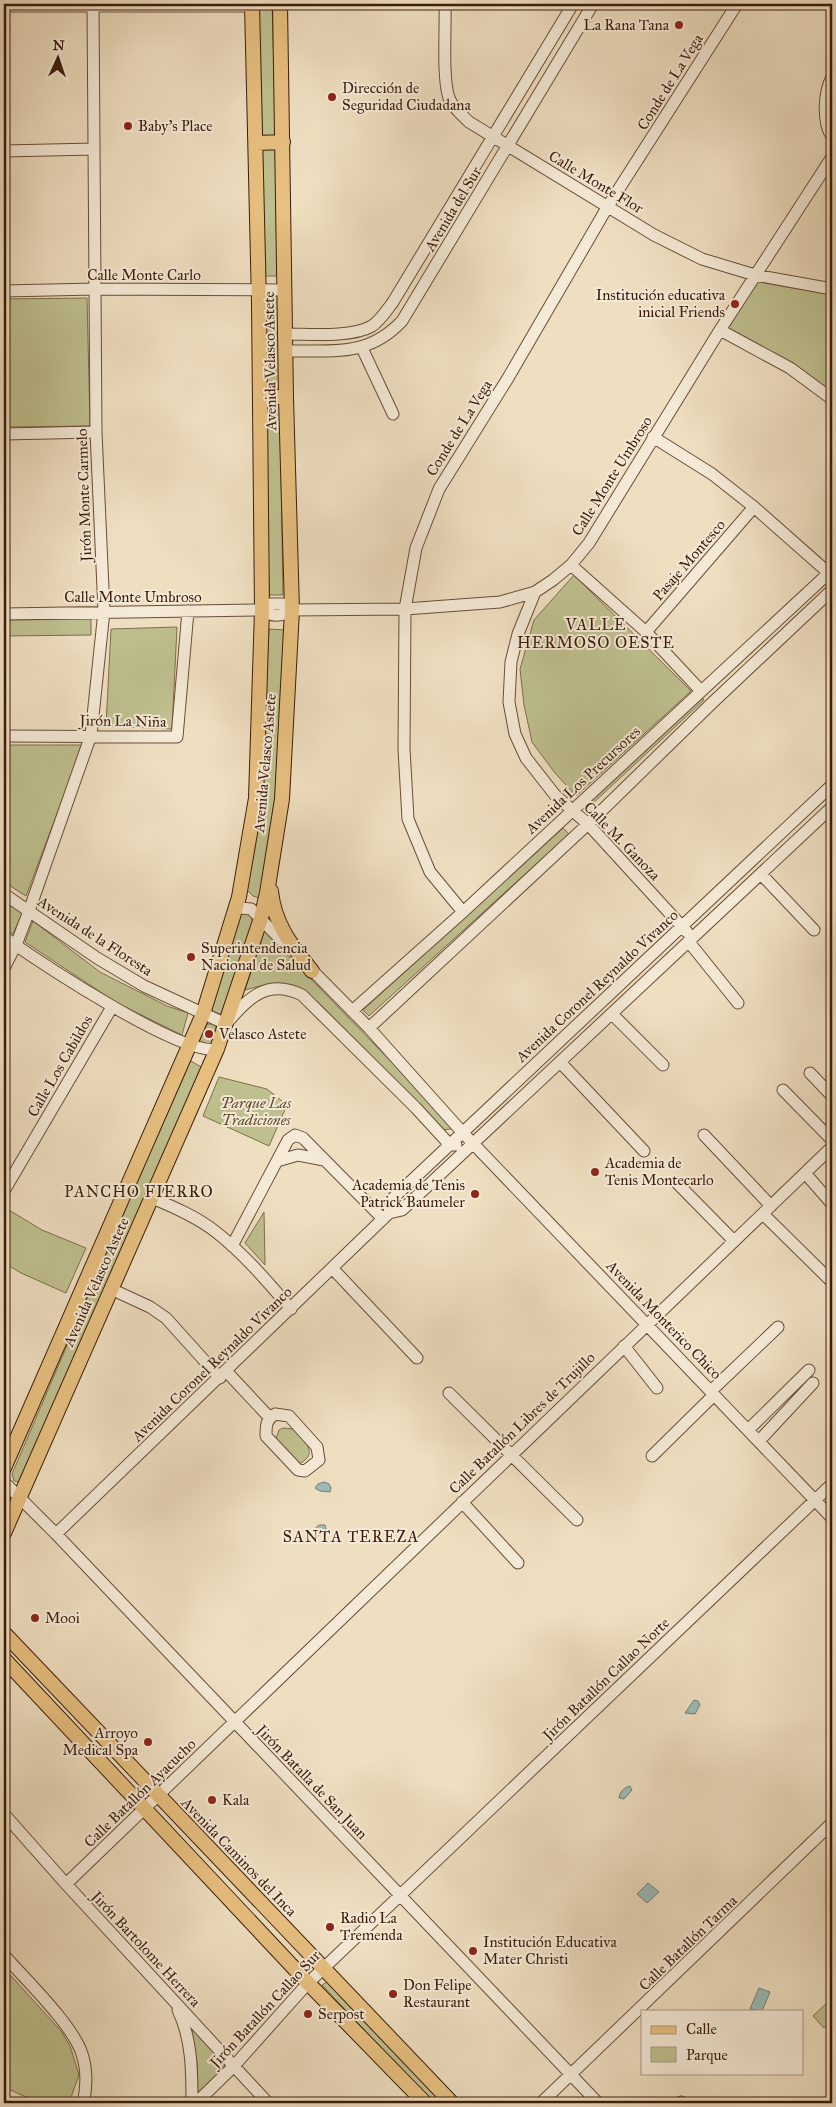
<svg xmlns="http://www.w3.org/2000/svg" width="836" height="2107" viewBox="0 0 836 2107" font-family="'IM FELL Great Primer',serif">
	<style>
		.green { fill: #bfc08f; stroke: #7e6e4d }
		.water { fill: #9bbcb9; stroke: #757c73 }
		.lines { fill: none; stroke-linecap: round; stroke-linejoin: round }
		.minor-casing { stroke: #694d38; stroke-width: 13 }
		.major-casing { stroke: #3c1c0b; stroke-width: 16 }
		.minor { stroke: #f5ead7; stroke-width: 11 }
		.major { stroke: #e8c080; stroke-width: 14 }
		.poi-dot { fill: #8f2418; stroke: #f5ead7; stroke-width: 2 }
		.labels { text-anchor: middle; stroke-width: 4; stroke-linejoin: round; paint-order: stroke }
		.poi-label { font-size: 15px; fill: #3c1c0b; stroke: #f5ead7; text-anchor: start }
		.street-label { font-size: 15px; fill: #3c1c0b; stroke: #f5ead7 }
		.park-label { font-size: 15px; font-style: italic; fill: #634d33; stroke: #f5ead7 }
		.neighbourhood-label { font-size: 16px; letter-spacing: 1px; fill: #3c1c0b; stroke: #f5ead7 }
	</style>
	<rect width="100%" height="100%" fill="#efdfc1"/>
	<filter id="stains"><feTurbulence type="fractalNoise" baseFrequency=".004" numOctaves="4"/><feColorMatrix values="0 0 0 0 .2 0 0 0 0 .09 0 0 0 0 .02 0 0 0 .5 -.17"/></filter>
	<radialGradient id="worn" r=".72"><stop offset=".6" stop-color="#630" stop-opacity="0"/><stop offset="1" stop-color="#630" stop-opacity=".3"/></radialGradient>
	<!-- green -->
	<path class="green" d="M 256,4 L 272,4 L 276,136 L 260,135 Z
		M 261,149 L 276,149 L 277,276 L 262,276 Z
		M 757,281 L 832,294 L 832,397 L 728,328 Z
		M 265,292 L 280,292 L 280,388 L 264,388 Z
		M 87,298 L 90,426 L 4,427 L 4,299 Z
		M 265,402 L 280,402 L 283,595 L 269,595 Z
		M 574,575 L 691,691 L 576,796 L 555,773 L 532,742 L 524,705 L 520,669 L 534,620 Z
		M 91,619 L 91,635 L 4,636 L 4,620 Z
		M 177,627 L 172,729 L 106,726 L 111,629 Z
		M 269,629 L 285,630 L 278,795 L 262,899 L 253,896 L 246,889 L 261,792 Z
		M 702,697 L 704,700 L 591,805 L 588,801 Z
		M 4,745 L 83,745 L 26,896 L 4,882 Z
		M 563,828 L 569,834 L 369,1016 L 363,1010 Z
		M 4,899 L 18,909 L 22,914 L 13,934 L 4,928 Z
		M 243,913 L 248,913 L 251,916 L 253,923 L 222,1015 L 211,1010 L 210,1005 L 239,915 Z
		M 33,921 L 100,972 L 167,1006 L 188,1013 L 182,1035 L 117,1003 L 25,942 Z
		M 264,931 L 451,1123 L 451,1129 L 443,1130 L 320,1004 L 296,986 L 288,985 L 260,986 L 245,990 Z
		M 207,1024 L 213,1024 C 220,1030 215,1037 212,1044 L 203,1043 L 200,1039 Z
		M 189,1060 L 203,1068 L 22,1482 L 14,1481 L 12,1474 Z
		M 219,1077 L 267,1089 L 287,1105 L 269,1146 L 203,1116 Z
		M 4,1207 L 42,1230 L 86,1248 L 66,1293 L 21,1273 L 4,1263 Z
		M 264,1212 L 265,1265 L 245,1243 Z
		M 283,1428 L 294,1429 C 304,1441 320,1453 299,1464 L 275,1441 L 279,1430 Z
		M 4,1968 L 61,2031 L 70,2046 L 79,2075 L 69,2103 L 39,2103 L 4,2087 Z
		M 330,1980 L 444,2103 L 433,2103 L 322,1985 Z
		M 832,1998 L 832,2021 L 824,2028 L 813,2016 Z
		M 189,2024 L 227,2063 L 198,2099 L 197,2063 Z"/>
	<!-- water -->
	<path class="water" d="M 324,1482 L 329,1484 L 331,1488 L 330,1492 L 320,1491 L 315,1488 L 318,1484 Z
		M 319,1525 L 325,1525 L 326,1529 L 324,1533 L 316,1537 L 313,1536 L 312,1531 Z
		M 694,1700 L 698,1701 L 700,1705 L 695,1714 L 685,1713 Z
		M 630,1786 L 632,1790 L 624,1799 L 619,1798 C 620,1792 623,1788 630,1786 Z
		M 648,1883 L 659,1892 L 647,1903 L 637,1894 Z
		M 759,1988 L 770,1992 L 762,2011 L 750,2009 Z"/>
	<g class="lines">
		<defs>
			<path id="minor" d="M 445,4 C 446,28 442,77 449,98 C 453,108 462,115 469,122 L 654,235 L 702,259 L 755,275 L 832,289
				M 4,6 L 252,6
				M 832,77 C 824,92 822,122 832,137
				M 4,151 L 94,149
				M 4,291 L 95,289 L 285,290
				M 720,330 L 790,368 L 832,399
				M 285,334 C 309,334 351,338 372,326 C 380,321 387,310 393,302 L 573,4
				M 362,348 L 393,414
				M 285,351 C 332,350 367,358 402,321 L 593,4
				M 4,434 L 96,432
				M 653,437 L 712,474 L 754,507 L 832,576
				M 571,565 L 646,632 L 701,691
				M 535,592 L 518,634 L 511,662 L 509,702 L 515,734 L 526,758 L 555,795 L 588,824 L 687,932
				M 262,610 L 270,604 L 285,604 L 292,610
				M 4,614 L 262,610 C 271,617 282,617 292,610 L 405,609 L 500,602 L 535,592 L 553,580 L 571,565 L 589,543 L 720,330 L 832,157
				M 646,632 L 754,507
				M 4,736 L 177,737 L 188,611
				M 761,874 L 814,930
				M 4,894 L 97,958 L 144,986 L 226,1024 C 248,998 267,978 302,995 L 416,1108 L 450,1145 L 456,1145
				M 235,910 L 241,908 L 251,909 L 288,947
				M 463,912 L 430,872 L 408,819 L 404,749 L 405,609 L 416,548 L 439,489 L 508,378 L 608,206 L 737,4
				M 4,937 C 38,961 182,1057 217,1049
				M 689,942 L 738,1003
				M 307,965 L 369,1028 L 463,1133 L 832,1518
				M 4,968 L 16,945 L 29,911 L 91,735 L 104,611 L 96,432 L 93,4
				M 352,1011 L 463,912 L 832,570
				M 612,1014 L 663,1065
				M 369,1028 L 588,824 L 711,704 L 832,590
				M 560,1062 L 644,1151
				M 810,1073 L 832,1096
				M 783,1090 L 832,1140
				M 704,1135 L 771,1206
				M 277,1161 L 298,1155 L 324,1160
				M 805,1173 L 832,1204
				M 677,1183 L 734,1241
				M 4,1191 L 112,1007
				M 152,1198 C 174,1207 197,1217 216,1232 C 243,1253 268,1282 291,1309
				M 389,1213 L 391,1200 L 832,785
				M 763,1214 L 830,1280
				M 232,1246 L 288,1140 L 295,1135 L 303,1138 L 383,1219
				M 333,1269 L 417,1358
				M 111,1289 L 150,1307 L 166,1318 L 220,1378
				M 624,1346 L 657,1388
				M 226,1371 L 269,1417
				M 711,1391 L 778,1327
				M 449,1393 L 577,1520
				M 275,1414 L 289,1416 L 317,1447 L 319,1460 L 305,1471 L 298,1470 L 266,1436 C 266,1425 266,1420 275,1414 Z
				M 748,1430 L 809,1370
				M 759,1441 L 813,1383
				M 652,1456 L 714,1395
				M 4,1482 L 56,1534 L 598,2103
				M 462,1502 L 518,1563
				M 56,1534 L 389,1213 L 402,1210 L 832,807
				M 4,1814 L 66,1884 L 268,2103
				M 66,1884 L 832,1147
				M 4,1955 C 25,1979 73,2025 82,2054 C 87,2069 87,2088 83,2103
				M 178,2010 C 192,2039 192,2072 192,2103
				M 4,2101 L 8,2103
				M 196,2103 L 233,2067 L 308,1983 L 832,1484
				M 541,2103 L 832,1823
				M 679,2103 L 681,2102"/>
			<path id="major" d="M 256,143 L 283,142
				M 260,397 L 286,397
				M 271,891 C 274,924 292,946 312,971
				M 4,1468 L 203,1014 L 239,897 L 256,798 L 262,610 L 259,303 L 252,4
				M 4,1533 L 217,1049 L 261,918 L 267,893 L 282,799 L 292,610 L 286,397 L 280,4
				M 4,1633 L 452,2103
				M 4,1659 L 308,1983 L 425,2103"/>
		</defs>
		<!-- minor casing -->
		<use href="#minor" class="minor-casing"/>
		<!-- major casing -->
		<use href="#major" class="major-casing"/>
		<!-- minor -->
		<use href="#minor" class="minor"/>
		<!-- major -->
		<use href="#major" class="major"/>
	</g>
	<!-- markers -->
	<g class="poi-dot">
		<circle cx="679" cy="25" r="5"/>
		<circle cx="332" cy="97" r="5"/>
		<circle cx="128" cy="126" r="5"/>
		<circle cx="735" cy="304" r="5"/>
		<circle cx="191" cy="957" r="5"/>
		<circle cx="209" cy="1034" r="5"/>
		<circle cx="595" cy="1172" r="5"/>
		<circle cx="475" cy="1194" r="5"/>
		<circle cx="35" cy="1618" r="5"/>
		<circle cx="148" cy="1742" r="5"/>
		<circle cx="212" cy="1800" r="5"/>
		<circle cx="330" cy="1927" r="5"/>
		<circle cx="473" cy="1951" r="5"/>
		<circle cx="393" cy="1994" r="5"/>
		<circle cx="308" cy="2014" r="5"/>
	</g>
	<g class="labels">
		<!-- poi labels -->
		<g class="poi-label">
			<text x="669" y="30" text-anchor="end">La Rana Tana</text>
			<text x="342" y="93">Dirección de<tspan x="342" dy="17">Seguridad Ciudadana</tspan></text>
			<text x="138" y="131">Baby's Place</text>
			<text x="725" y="300" text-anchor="end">Institución educativa<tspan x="725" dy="17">inicial Friends</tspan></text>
			<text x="201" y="953">Superintendencia<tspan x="201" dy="17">Nacional de Salud</tspan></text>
			<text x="219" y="1039">Velasco Astete</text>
			<text x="605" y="1168">Academia de<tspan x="605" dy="17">Tenis Montecarlo</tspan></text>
			<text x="465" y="1190" text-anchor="end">Academia de Tenis<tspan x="465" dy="17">Patrick Baumeler</tspan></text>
			<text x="45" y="1623">Mooi</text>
			<text x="138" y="1738" text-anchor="end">Arroyo<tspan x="138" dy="17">Medical Spa</tspan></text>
			<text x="222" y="1805">Kala</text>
			<text x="340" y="1923">Radio La<tspan x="340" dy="17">Tremenda</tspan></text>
			<text x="483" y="1947">Institución Educativa<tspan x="483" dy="17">Mater Christi</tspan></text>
			<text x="403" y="1990">Don Felipe<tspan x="403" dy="17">Restaurant</tspan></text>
			<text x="318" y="2019">Serpost</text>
		</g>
		<!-- street labels -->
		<g class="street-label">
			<text transform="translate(670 82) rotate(-58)" y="5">Conde de La Vega</text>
			<text transform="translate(596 182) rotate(31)" y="5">Calle Monte Flor</text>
			<text transform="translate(453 209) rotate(-59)" y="5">Avenida del Sur</text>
			<text x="144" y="280">Calle Monte Carlo</text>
			<text transform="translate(270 361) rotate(-91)" y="5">Avenida Velasco Astete</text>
			<text transform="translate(459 428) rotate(-58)" y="5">Conde de La Vega</text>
			<text transform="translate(612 476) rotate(-58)" y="5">Calle Monte Umbroso</text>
			<text transform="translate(84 495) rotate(-92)" y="5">Jirón Monte Carmelo</text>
			<text transform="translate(689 560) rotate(-49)" y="5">Pasaje Montesco</text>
			<text x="133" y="602">Calle Monte Umbroso</text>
			<text transform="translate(123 721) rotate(1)" y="5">Jirón La Niña</text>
			<text transform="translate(265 763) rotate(-85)" y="5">Avenida Velasco Astete</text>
			<text transform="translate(583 780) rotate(-43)" y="5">Avenida Los Precursores</text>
			<text transform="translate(622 841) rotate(46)" y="5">Calle M. Ganoza</text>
			<text transform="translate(95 936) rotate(33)" y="5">Avenida de la Floresta</text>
			<text transform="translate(597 986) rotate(-43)" y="5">Avenida Coronel Reynaldo Vivanco</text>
			<text transform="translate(60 1066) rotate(-60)" y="5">Calle Los Cabildos</text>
			<text transform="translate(96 1282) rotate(-66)" y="5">Avenida Velasco Astete</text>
			<text transform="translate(664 1320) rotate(46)" y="5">Avenida Monterico Chico</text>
			<text transform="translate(212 1364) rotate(-44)" y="5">Avenida Coronel Reynaldo Vivanco</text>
			<text transform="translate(522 1423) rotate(-44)" y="5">Calle Batallón Libres de Trujillo</text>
			<text transform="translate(606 1679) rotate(-44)" y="5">Jirón Batallón Callao Norte</text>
			<text transform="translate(312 1782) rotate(46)" y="5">Jirón Batalla de San Juan</text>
			<text transform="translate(140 1793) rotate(-44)" y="5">Calle Batallón Ayacucho</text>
			<text transform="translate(239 1857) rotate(46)" y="5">Avenida Caminos del Inca</text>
			<text transform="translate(688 1943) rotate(-44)" y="5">Calle Batallón Tarma</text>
			<text transform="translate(146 1949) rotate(47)" y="5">Jirón Bartolome Herrera</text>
			<text transform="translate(265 2009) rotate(-47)" y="5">Jirón Batallón Callao Sur</text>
		</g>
		<!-- park labels -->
		<g class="park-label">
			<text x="256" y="1108">Parque Las<tspan x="256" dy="17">Tradiciones</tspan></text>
		</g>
		<!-- neighbourhood labels -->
		<g class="neighbourhood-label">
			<text x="596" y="630">VALLE<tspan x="596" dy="18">HERMOSO OESTE</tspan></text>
			<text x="139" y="1197">PANCHO FIERRO</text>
			<text x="351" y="1542">SANTA TEREZA</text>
		</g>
	</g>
	<!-- margin -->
	<rect width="836" height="2107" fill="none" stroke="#efdfc1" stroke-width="20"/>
	<rect x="5" y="5" width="826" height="2097" fill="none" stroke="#3c1c0b" stroke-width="2.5"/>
	<rect x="10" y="10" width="816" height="2087" fill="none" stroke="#3c1c0b"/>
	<!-- legend -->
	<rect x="641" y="2010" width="162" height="65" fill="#f5ead7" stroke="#ab9885"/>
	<rect x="651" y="2026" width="25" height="8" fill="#e8c080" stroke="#ab9885"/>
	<text x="686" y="2034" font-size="15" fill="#3c1c0b">Calle</text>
	<rect x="651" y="2047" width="25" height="15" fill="#bfc08f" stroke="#ab9885"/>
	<text x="686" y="2060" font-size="15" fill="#3c1c0b">Parque</text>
	<!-- north arrow -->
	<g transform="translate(58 58) rotate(3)" stroke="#f5ead7" stroke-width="4" paint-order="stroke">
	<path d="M0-4L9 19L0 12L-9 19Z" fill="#3c1c0b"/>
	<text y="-8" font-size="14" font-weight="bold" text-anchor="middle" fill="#3c1c0b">N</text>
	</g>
	<rect width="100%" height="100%" filter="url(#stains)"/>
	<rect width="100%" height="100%" fill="url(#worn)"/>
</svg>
